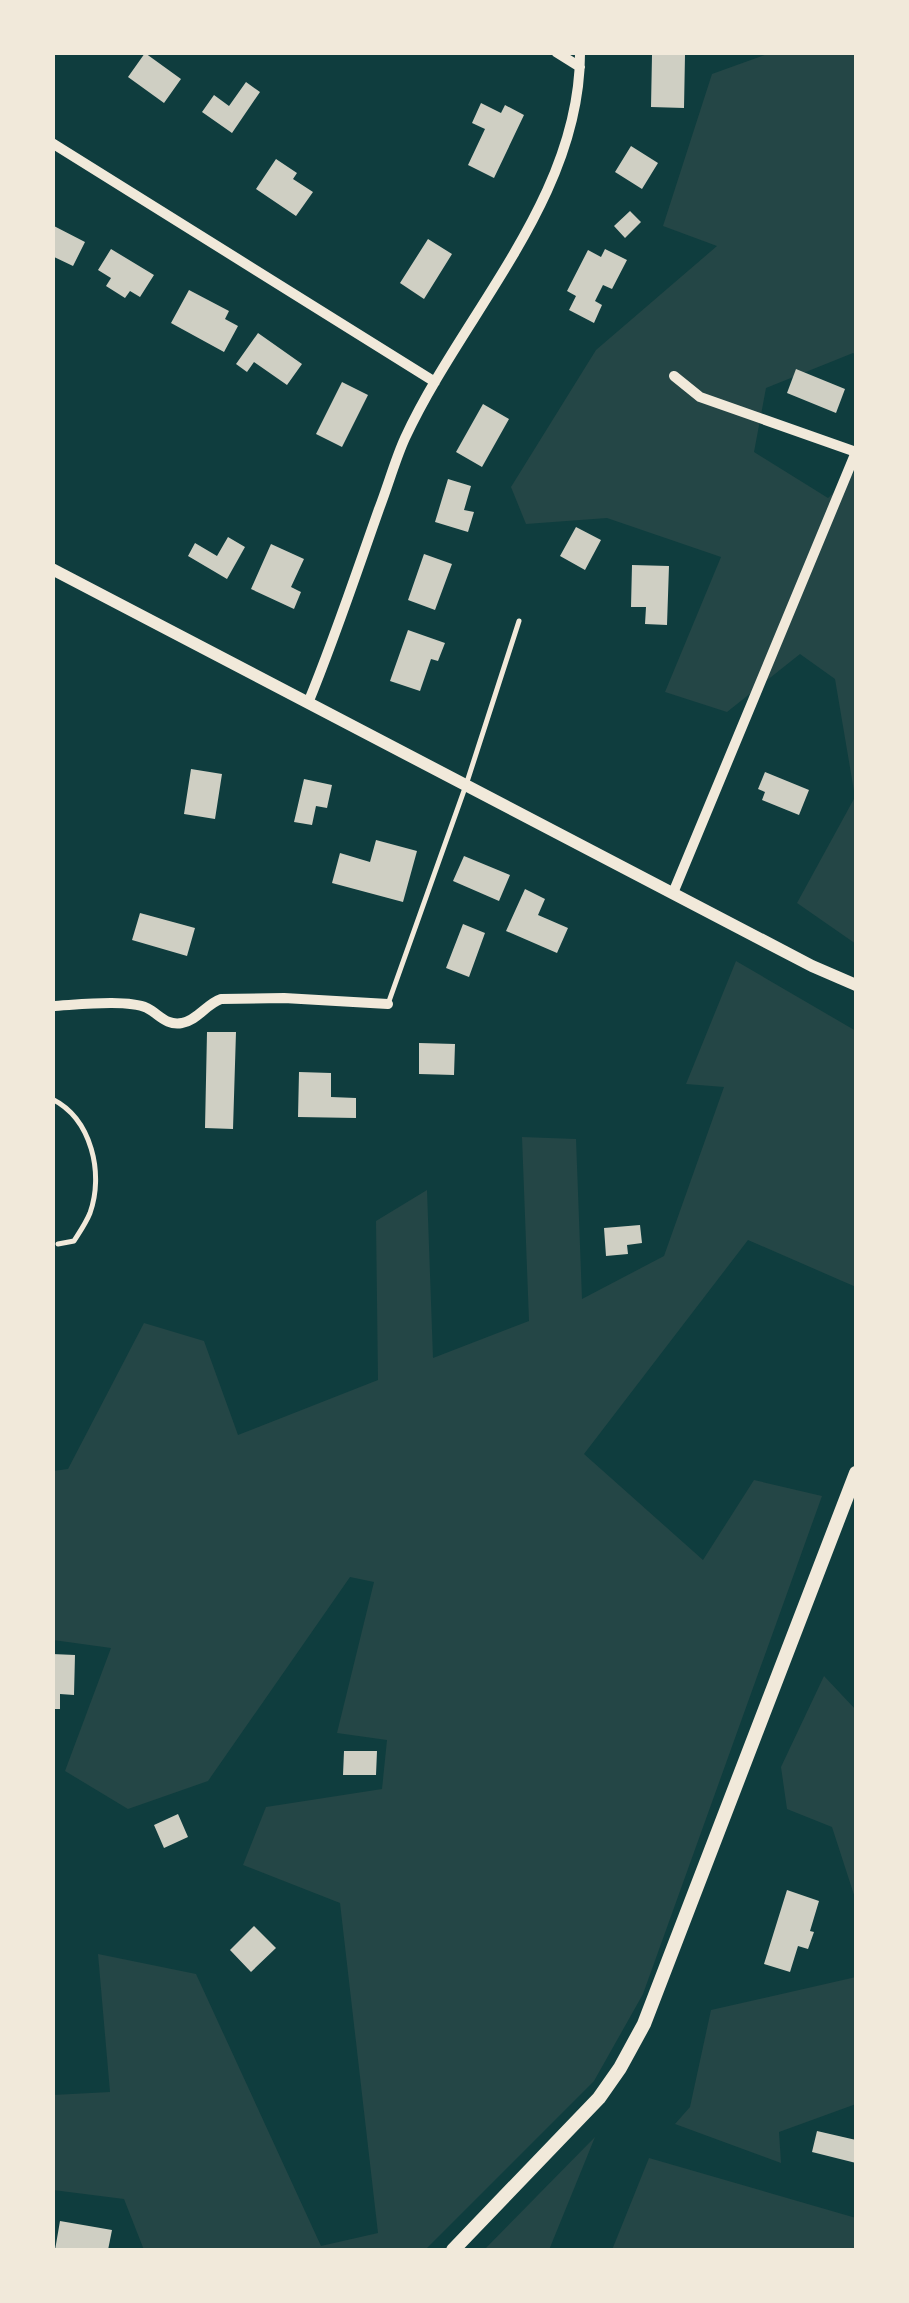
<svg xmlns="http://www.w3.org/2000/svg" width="909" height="2303" viewBox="0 0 909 2303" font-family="Barlow,sans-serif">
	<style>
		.green { fill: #244646 }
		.building { fill: #cfcfc3 }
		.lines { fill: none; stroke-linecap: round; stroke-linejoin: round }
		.service { stroke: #f1e9da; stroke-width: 5 }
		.minor { stroke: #f1e9da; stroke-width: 10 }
		.tertiary { stroke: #f1e9da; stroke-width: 12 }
		.secondary { stroke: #f1e9da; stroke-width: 14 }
	</style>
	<rect width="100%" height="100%" fill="#0f3d3e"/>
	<!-- green -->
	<path class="green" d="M 770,53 L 856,53 L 856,355 L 853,353 L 766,388 L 754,452 L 828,498 L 856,471 L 856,944 L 797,903 L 855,797 L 835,679 L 800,654 L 727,712 L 665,692 L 721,557 L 607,518 L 526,524 L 511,487 L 596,350 L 717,246 L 663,226 L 712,74 Z
		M 736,961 L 856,1031 L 856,1287 L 748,1240 L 584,1454 L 703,1560 L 754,1480 L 822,1496 L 643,1994 L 594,2081 L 425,2250 L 144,2250 L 124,2199 L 53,2190 L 53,2095 L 110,2092 L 98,1954 L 196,1974 L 321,2246 L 378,2233 L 340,1903 L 243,1865 L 266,1807 L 382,1789 L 387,1740 L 337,1733 L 374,1582 L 350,1577 L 208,1781 L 128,1809 L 65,1771 L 111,1648 L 53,1640 L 53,1471 L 68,1469 L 144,1323 L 204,1341 L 238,1435 L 378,1380 L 376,1221 L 427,1190 L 433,1358 L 529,1321 L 522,1137 L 576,1139 L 582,1299 L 664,1256 L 724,1087 L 686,1084 Z
		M 824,1676 L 856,1710 L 856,1901 L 832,1827 L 787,1809 L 781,1767 Z
		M 856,1977 L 856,2104 L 779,2132 L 781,2163 L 675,2124 L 690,2107 L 711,2010 Z
		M 595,2137 L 549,2250 L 484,2250 Z
		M 649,2158 L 856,2218 L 856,2250 L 612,2250 Z"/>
	<!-- building -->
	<path class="building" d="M 145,53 L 181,79 L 164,103 L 128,77 Z
		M 652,55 L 685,55 L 684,108 L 651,107 Z
		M 246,82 L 260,92 L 232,133 L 202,112 L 214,95 L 229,106 Z
		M 481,103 L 501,113 L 505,105 L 524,115 L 494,178 L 468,165 L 485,129 L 472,123 Z
		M 631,146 L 658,163 L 642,189 L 615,172 Z
		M 276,159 L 297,173 L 293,179 L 313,192 L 296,216 L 256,189 Z
		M 630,211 L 641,222 L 625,238 L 614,226 Z
		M 52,225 L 85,242 L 73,266 L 52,256 Z
		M 428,239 L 452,254 L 424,299 L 400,283 Z
		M 111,249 L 154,275 L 140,297 L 130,291 L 125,298 L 106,286 L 111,278 L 98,270 Z
		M 605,249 L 627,260 L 612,289 L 603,285 L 595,301 L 602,305 L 594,323 L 569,310 L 576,296 L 567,291 L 588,250 L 601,257 Z
		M 189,290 L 229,311 L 225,319 L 238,326 L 224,352 L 171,323 Z
		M 258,333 L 302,364 L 287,385 L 254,362 L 247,372 L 236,364 Z
		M 796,369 L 845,389 L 836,413 L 787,393 Z
		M 342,382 L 368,395 L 342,447 L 316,434 Z
		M 483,404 L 509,419 L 482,467 L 456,452 Z
		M 448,479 L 471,486 L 464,510 L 474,512 L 468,532 L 435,522 Z
		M 576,527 L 601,540 L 585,570 L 560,556 Z
		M 228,537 L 245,547 L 227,579 L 188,556 L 195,543 L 217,556 Z
		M 271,544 L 304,559 L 291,587 L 301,592 L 294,609 L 251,589 Z
		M 424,554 L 452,564 L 435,610 L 408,600 Z
		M 632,565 L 669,566 L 667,625 L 645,624 L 646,607 L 631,607 Z
		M 408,630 L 445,643 L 438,661 L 431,659 L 420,691 L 390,681 Z
		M 191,769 L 222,774 L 215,819 L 184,814 Z
		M 765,772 L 809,790 L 799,815 L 762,800 L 765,792 L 758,789 Z
		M 304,779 L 332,785 L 327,808 L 316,806 L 312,825 L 294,822 Z
		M 376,840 L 417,851 L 403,902 L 332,883 L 340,853 L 370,862 Z
		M 464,856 L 510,875 L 499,901 L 453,881 Z
		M 525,889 L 545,899 L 538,915 L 568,928 L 557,953 L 506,931 Z
		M 140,913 L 195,928 L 187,956 L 132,940 Z
		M 463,924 L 485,933 L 469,977 L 446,968 Z
		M 207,1032 L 236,1032 L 233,1129 L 205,1128 Z
		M 419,1043 L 455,1044 L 454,1075 L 419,1074 Z
		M 299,1072 L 331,1073 L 331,1097 L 356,1098 L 356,1118 L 298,1117 Z
		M 640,1225 L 642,1243 L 627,1245 L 628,1254 L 606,1256 L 604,1228 Z
		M 52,1654 L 75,1655 L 74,1695 L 60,1694 L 60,1709 L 52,1709 Z
		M 344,1751 L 377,1751 L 376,1775 L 343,1775 Z
		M 178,1814 L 188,1837 L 164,1848 L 154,1825 Z
		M 787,1890 L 819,1901 L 810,1931 L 814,1932 L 808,1949 L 798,1946 L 790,1972 L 764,1964 Z
		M 254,1926 L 276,1948 L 251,1972 L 230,1950 Z
		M 817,2131 L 856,2140 L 856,2163 L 812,2152 Z
		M 60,2221 L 112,2230 L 108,2250 L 55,2250 Z"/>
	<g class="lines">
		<!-- service -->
		<path class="service" d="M 388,1004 L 466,785 L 519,621
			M 52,1099 C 92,1119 104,1174 90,1213 C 86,1223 79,1233 74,1241 L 58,1244"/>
		<!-- minor -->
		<path class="minor" d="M 556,52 L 580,67
			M 52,143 L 435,382
			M 674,376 L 700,397 L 856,452
			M 308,703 C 334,640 356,574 379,509 C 388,486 395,460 405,438 C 463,313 581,197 580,52
			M 673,893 L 856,452
			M 52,1006 C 76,1005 127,999 147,1008 C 159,1014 166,1026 182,1023 C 197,1021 206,1004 221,999 L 284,998 L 388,1004"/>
		<!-- tertiary -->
		<path class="tertiary" d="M 52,569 L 812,966 L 856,985"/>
		<!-- secondary -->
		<path class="secondary" d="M 453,2250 L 599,2098 L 620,2068 L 644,2024 L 856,1473"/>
	</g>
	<!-- border -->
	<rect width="909" height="2303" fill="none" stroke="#f1e9da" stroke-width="110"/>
</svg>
